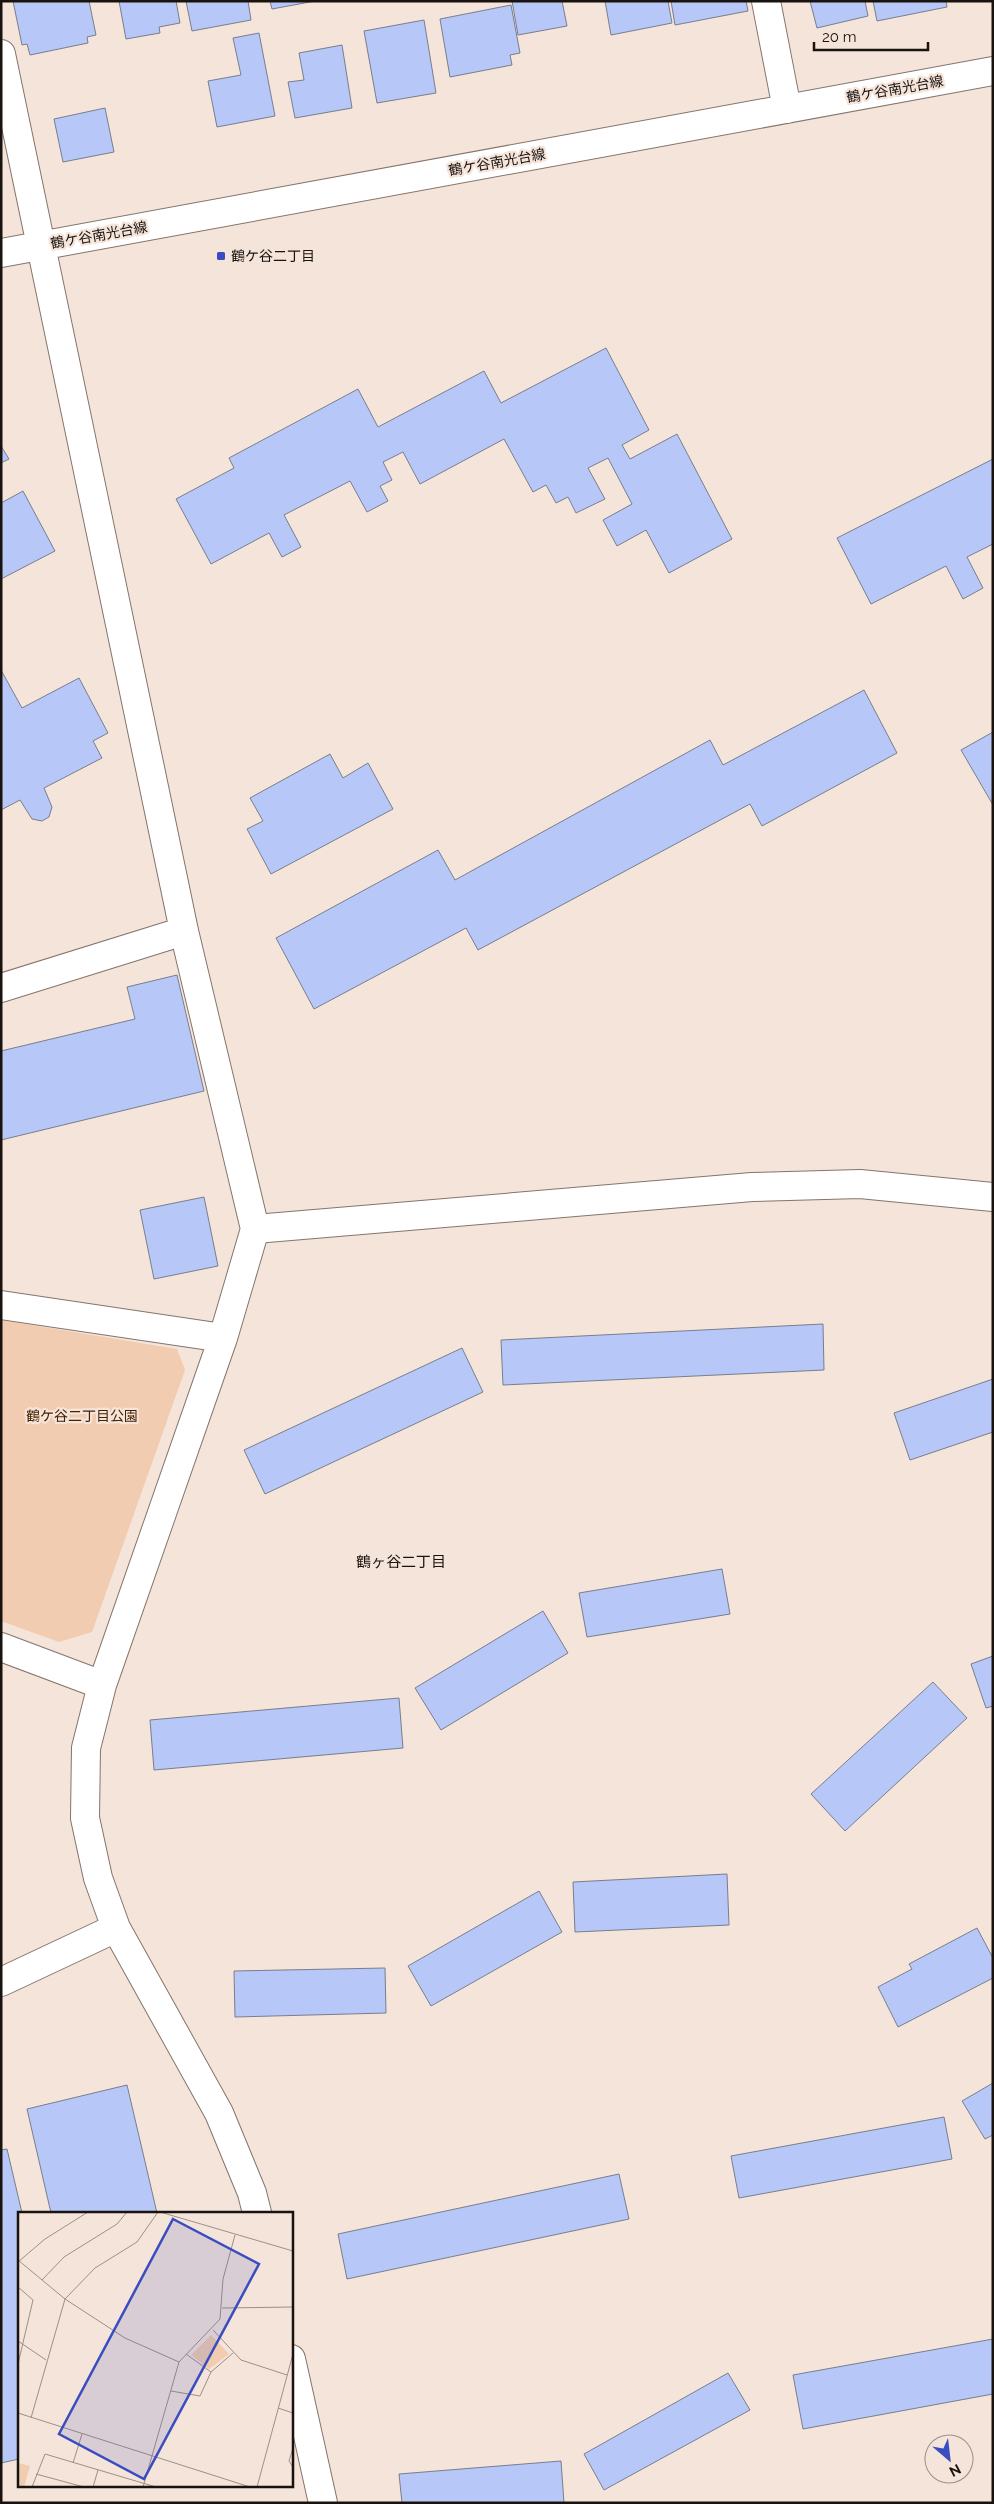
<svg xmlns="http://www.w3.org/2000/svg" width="994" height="2504" viewBox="0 0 994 2504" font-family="Raleway,'Noto Sans JP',sans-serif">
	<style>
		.green { fill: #f1ccb1 }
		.building { fill: #b7c7f7; stroke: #787e8d }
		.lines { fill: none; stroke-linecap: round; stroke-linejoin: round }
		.minor-casing { stroke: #84756b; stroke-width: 30 }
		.minor { stroke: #fff; stroke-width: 28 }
		.poi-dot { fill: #3a4dc0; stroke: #f5e4d9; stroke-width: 2 }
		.labels { text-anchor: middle; stroke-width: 4.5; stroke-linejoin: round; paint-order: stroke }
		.street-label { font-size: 14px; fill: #19130f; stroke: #f5e4d9 }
		.poi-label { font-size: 14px; fill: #19130f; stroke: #f5e4d9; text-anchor: start }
		.park-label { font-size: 14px; fill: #462201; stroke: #f5e4d9 }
		.neighbourhood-label { font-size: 15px; fill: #19130f; stroke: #f5e4d9 }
		.inset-road { fill: none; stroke: #9d9088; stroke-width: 1 }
		.view { fill: #3a4dc0; fill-opacity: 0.15; stroke: #3a4dc0; stroke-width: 2.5 }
		.inset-edge { fill: none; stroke: #19130f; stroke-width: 2.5 }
	</style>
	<rect width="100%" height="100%" fill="#f5e4d9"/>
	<!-- green -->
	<path class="green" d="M 1,1320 L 177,1349 L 185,1370 L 92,1632 L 59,1642 L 1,1621 Z"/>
	<!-- building -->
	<path class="building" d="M 13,1 L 89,1 L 96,35 L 87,37 L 88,43 L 30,55 L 27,44 L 22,45 Z
		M 119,1 L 176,1 L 180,23 L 159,27 L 160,33 L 126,39 Z
		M 186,1 L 248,1 L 251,20 L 192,31 Z
		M 270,1 L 315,1 L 272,9 Z
		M 512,1 L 562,1 L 567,26 L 518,35 Z
		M 605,1 L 668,1 L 672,23 L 611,35 Z
		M 671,1 L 746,1 L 748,11 L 675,25 Z
		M 810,1 L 865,1 L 868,16 L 817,28 Z
		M 873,1 L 946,1 L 947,7 L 877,21 Z
		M 511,5 L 520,53 L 510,55 L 512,65 L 450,77 L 440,19 Z
		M 424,20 L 436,93 L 377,103 L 364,31 Z
		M 259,33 L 275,116 L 217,127 L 208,81 L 241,75 L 233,38 Z
		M 342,45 L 352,108 L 295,118 L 288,82 L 304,80 L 299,53 Z
		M 105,108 L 114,152 L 63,162 L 54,119 Z
		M 606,348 L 649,430 L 622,445 L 630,459 L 677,434 L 732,539 L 669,573 L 646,530 L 617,546 L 603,520 L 632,504 L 608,458 L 588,468 L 605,499 L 576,513 L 568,497 L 556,503 L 546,485 L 533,492 L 504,439 L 420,484 L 403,452 L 383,462 L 392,480 L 380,486 L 388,501 L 367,512 L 350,481 L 284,515 L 301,547 L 282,557 L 269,533 L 211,564 L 176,499 L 234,468 L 229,458 L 358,389 L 378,427 L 484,371 L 501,403 Z
		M 1,446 L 9,459 L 1,463 Z
		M 993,459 L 993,544 L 967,557 L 983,588 L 963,599 L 946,566 L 871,604 L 837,538 Z
		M 23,491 L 55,551 L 1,579 L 1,503 Z
		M 1,670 L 22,708 L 79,678 L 108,733 L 93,741 L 102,758 L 44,788 L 52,807 L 49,817 L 42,821 L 32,819 L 20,800 L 1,810 Z
		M 864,690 L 897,753 L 762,826 L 750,804 L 478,950 L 466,928 L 314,1009 L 276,938 L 438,850 L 455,880 L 710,740 L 723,765 Z
		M 993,732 L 993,805 L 961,750 Z
		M 330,754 L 343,778 L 368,763 L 393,809 L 271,874 L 247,829 L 263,821 L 250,798 Z
		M 177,975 L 204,1091 L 1,1140 L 1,1051 L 135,1019 L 127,987 Z
		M 204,1197 L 218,1266 L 154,1279 L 140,1210 Z
		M 823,1324 L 824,1370 L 503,1385 L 501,1340 Z
		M 462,1348 L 483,1392 L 265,1494 L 244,1450 Z
		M 993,1379 L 993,1432 L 910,1460 L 894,1413 Z
		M 722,1569 L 730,1614 L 587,1637 L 579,1593 Z
		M 543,1611 L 568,1653 L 441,1730 L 415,1688 Z
		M 993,1656 L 993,1706 L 986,1708 L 971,1664 Z
		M 933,1682 L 967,1718 L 845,1831 L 811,1794 Z
		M 399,1698 L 403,1748 L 154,1770 L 150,1720 Z
		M 727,1874 L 729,1925 L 575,1932 L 573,1882 Z
		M 539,1891 L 562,1932 L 431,2006 L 408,1966 Z
		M 977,1928 L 993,1958 L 993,1978 L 898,2027 L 878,1987 L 912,1969 L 909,1964 Z
		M 385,1968 L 386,2013 L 235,2017 L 234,1971 Z
		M 993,2083 L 993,2135 L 985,2139 L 962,2101 Z
		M 127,2085 L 157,2213 L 51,2213 L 27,2109 Z
		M 944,2117 L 952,2159 L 739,2198 L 731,2156 Z
		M 7,2149 L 22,2213 L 19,2213 L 19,2459 L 1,2463 L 1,2150 Z
		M 619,2174 L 629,2219 L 347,2279 L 338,2234 Z
		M 993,2339 L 993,2394 L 803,2429 L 793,2375 Z
		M 728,2373 L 750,2410 L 604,2490 L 584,2454 Z
		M 561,2461 L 564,2503 L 402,2503 L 399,2474 Z"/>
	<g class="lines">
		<defs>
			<path id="minor" d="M 766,1 L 787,109
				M 1,54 L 184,931 L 255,1229 L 223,1338 L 102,1685 L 86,1748 L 85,1818 L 98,1878 L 116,1928 L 219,2113 L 252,2193 L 257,2213
				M 1,253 L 993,71
				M 1,988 L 184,931
				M 255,1229 L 752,1187 L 860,1184 L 993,1197
				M 1,1305 L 223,1338
				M 1,1647 L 102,1685
				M 1,1982 L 116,1928
				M 291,2359 L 323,2503"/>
		</defs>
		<!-- minor casing -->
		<use href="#minor" class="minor-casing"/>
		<!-- minor -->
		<use href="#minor" class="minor"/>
	</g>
	<!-- markers -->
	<rect class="poi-dot" x="216" y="251" width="10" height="10" rx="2.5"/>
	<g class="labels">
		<!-- street labels -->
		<g class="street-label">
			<text transform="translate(895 89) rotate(-10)" y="5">鶴ケ谷南光台線</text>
			<text transform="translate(497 162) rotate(-10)" y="5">鶴ケ谷南光台線</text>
			<text transform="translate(99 235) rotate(-10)" y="5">鶴ケ谷南光台線</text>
		</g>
		<!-- poi labels -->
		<g class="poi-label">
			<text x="231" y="261">鶴ケ谷二丁目</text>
		</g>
		<!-- park labels -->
		<g class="park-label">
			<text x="82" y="1421">鶴ケ谷二丁目公園</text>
		</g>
		<!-- neighbourhood labels -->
		<g class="neighbourhood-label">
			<text x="401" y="1567">鶴ヶ谷二丁目</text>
		</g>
	</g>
	<!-- overview -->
	<g transform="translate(18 2212)">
		<rect width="275" height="275" fill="#f5e4d9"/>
		<path d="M 193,123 L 211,142 L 191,157 L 173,143 ZM 0,251 L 12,254 L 6,275 L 0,275 Z" fill="#f1ccb1"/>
		<path class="inset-road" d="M 142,0 L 275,39M 0,48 L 47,87 L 107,126 L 161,150M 0,50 L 27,27 L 70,0M 24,68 L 46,45 L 99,12 L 109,0M 0,75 L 15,88 L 0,152M 204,96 L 275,95M 195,118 L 223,148 L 269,163M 0,129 L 28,148M 168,142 L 193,160M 153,179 L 182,184 L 193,160 L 215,141M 260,196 L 275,201M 0,201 L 232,275M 13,206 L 47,87 L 77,56 L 119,30 L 140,0M 275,236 L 271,249 L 275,255M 55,251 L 64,222M 18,262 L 66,275M 14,275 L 27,242 L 138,275M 75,275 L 80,258M 125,275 L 161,150 L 202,107 L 205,67 L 217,23M 239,275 L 275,142"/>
		<path class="view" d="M 155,7 L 241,52 L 126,267 L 41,222 Z"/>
		<rect width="275" height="275" class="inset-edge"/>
	</g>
	<!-- border -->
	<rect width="994" height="2504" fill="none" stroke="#19130f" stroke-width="5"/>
	<!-- north arrow -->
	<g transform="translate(949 2459) rotate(152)"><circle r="24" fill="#f5e4d9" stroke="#9d9088"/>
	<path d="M0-4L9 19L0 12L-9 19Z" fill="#3a4dc0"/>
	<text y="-8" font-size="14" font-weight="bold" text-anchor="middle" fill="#19130f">N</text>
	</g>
	<!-- scale -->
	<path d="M814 42v8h114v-8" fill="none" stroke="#19130f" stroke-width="2.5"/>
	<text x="822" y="42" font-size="15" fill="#19130f" stroke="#f5e4d9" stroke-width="4" paint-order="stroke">20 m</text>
</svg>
